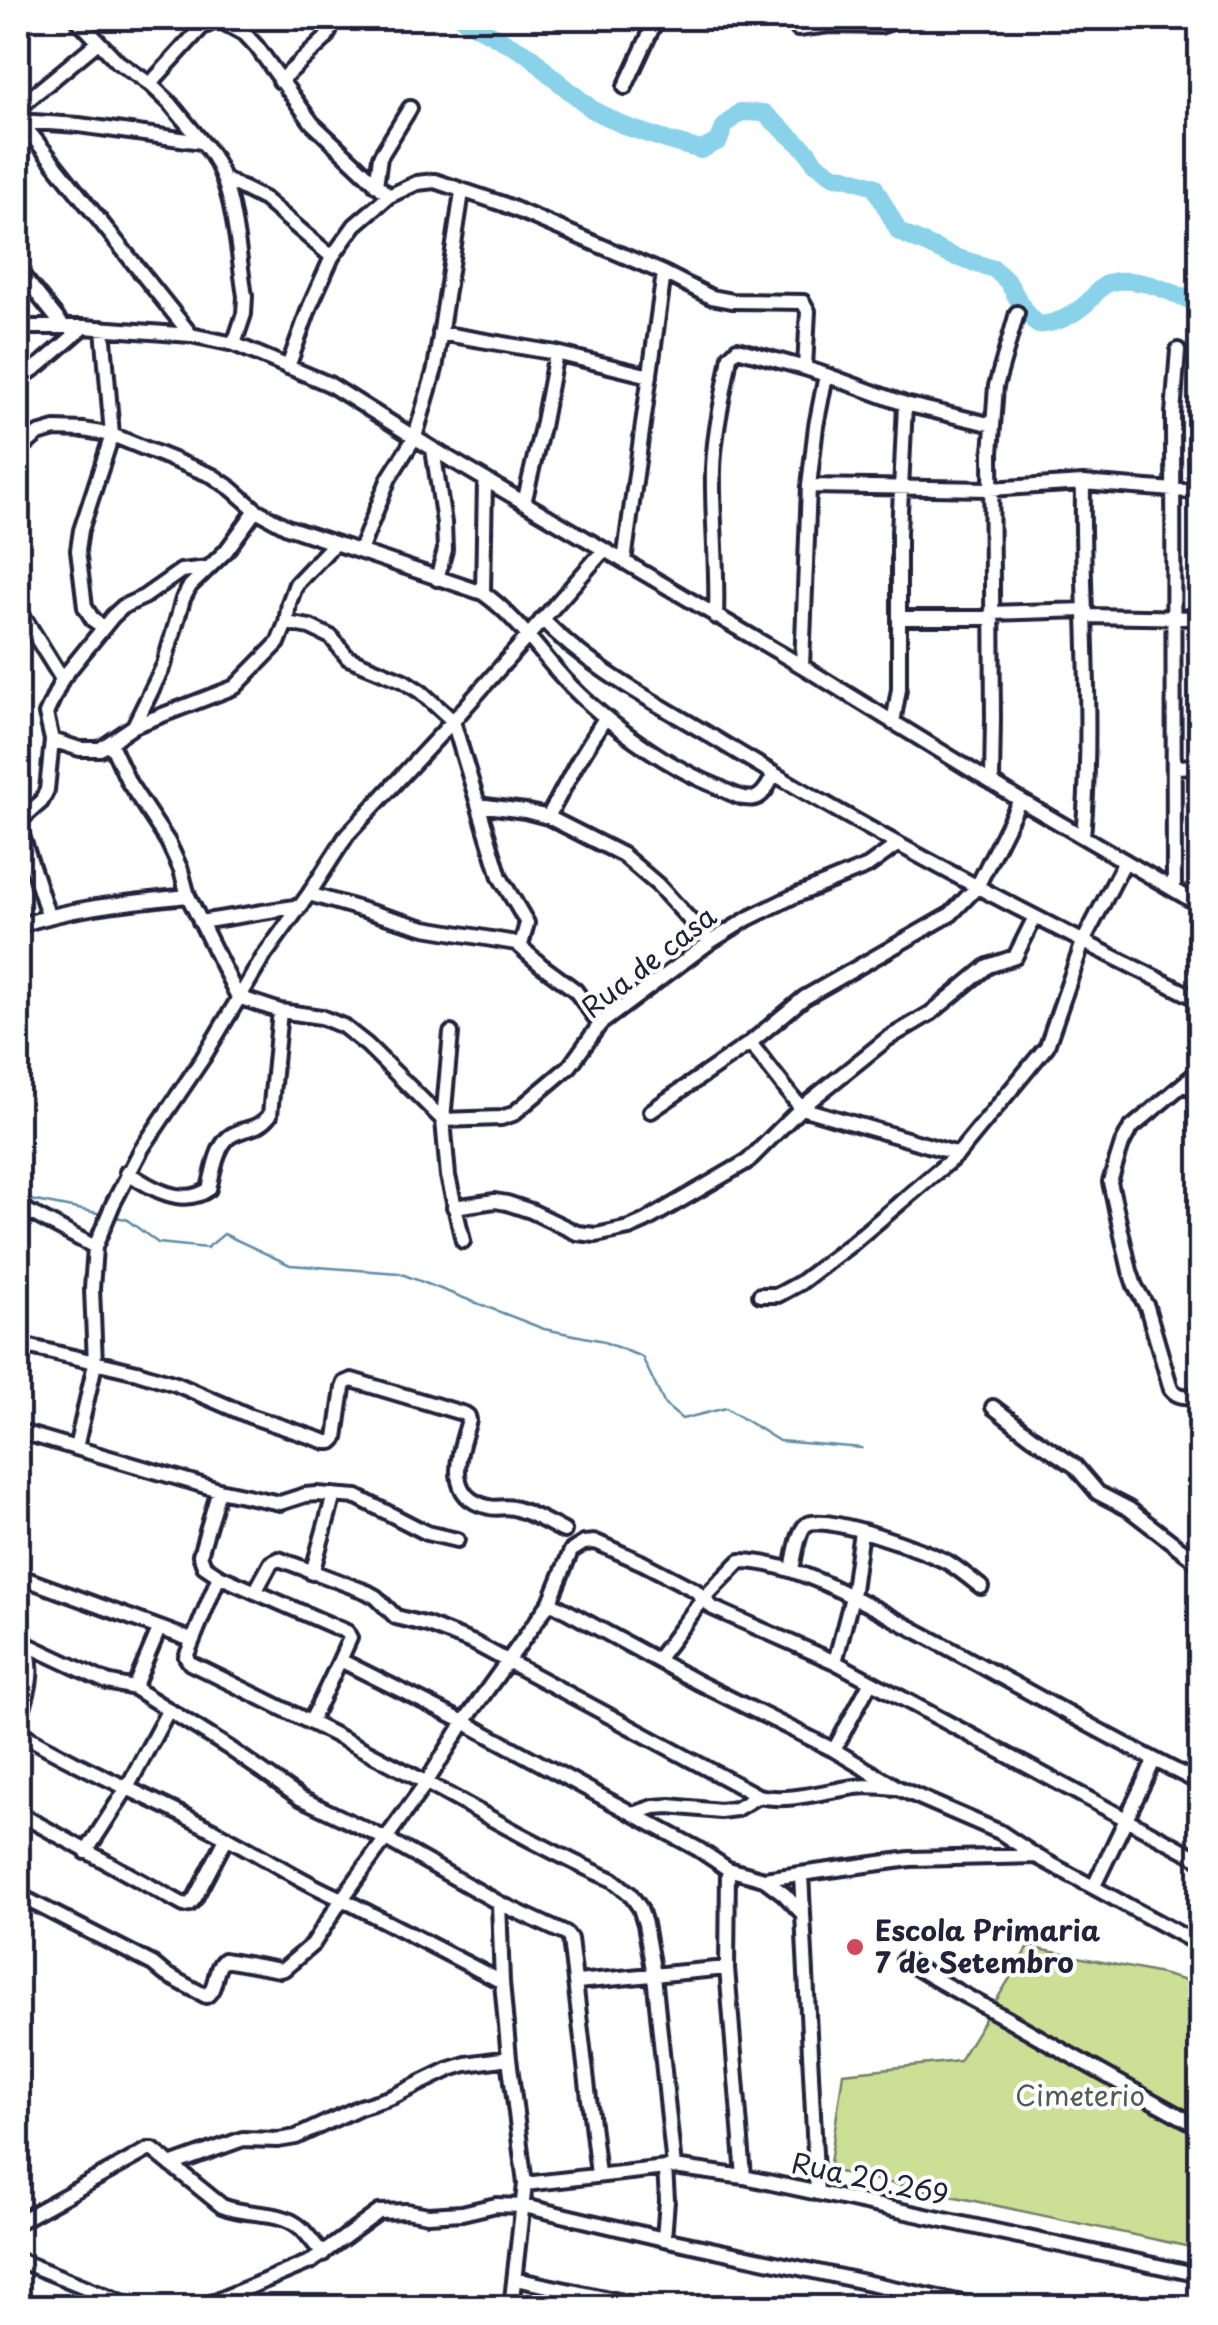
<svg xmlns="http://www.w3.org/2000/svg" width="1218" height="2325" viewBox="0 0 1218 2325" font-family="'Playpen Sans',sans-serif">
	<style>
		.green { fill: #cbe095; stroke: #768168; stroke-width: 2.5 }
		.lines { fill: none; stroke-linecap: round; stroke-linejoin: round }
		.stream { stroke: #608ca4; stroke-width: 2.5 }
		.river { stroke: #89d2ea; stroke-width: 18 }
		.minor-casing { stroke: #22223b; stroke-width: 20 }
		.minor { stroke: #fff; stroke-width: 12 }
		.poi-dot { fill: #d1495b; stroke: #fff; stroke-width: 4 }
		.labels { text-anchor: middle; stroke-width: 8; stroke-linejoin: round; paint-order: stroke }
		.street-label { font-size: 28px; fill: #22223b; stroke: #fff }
		.poi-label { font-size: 28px; font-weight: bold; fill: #22223b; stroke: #fff; text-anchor: start }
		.park-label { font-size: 28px; fill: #555b56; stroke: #fff }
	</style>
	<rect width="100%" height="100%" fill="#fff"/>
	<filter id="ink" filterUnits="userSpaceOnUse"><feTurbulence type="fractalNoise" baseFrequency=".01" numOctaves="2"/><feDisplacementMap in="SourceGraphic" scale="20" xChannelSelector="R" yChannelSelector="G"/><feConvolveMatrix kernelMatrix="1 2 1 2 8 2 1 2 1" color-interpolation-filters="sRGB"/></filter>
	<g filter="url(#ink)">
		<!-- green -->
		<path class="green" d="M 1029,1947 L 1161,1974 L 1200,1985 L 1200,2239 L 1195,2248 L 829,2170 L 843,2073 L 959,2061 Z"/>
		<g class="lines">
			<!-- stream -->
			<path class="stream" d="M 18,1185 L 31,1200 L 103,1214
				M 115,1217 L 126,1219 L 158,1243 L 207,1248 L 224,1234 L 290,1265 L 399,1273 L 544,1329 L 599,1340 L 642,1357 L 665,1405 L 682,1419 L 726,1408 L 779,1441 L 862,1448"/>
			<!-- river -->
			<path class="river" d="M 462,18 L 532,57 L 549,74 L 593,110 L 627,127 L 672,142 L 701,150 L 719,141 L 724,127 L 740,112 L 764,113 L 807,151 L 815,163 L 834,176 L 846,177 L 874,186 L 899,232 L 952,256 L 994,269 L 1008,282 L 1024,310 L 1038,325 C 1058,323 1072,316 1087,303 C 1097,293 1102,282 1118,281 C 1146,278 1175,295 1200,304"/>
			<defs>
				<path id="minor" d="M 76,18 L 118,62 L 150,84 L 170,103 L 202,142
					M 215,18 L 245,34 L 257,47 L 312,123 L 389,196
					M 798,29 L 829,25 L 880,26 L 904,18
					M 1200,80 L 1200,89
					M 280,81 L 325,39 L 329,32 L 332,18
					M 150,84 L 202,27 L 219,20
					M 625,87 L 657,18
					M 18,108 L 98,42
					M 18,118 L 191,335
					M 18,121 L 79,125 L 202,142 C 235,177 237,249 245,296 L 244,314 L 234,344
					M 226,180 L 264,199 L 332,257
					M 376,185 L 380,157 L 410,108
					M 18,270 L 63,326
					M 18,327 L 84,327 L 191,335 L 234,344 L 329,384 L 433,449 L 802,666 L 1020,800 L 1200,905
					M 103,328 L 112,435 L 81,530 L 78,550 L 85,607 L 93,620 L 103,627
					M 440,333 L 556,353 L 650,376
					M 288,367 L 310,306 L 332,257 L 355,225 L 389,196 L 417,183 L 435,181 L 503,204 L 664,273 L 711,297 L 732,301 L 803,302 L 808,311 L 805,368 L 826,375 L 816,426 L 809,486 L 802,666
					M 826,375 L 905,404 L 993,425
					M 18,380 L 41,364 L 84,327
					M 433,449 L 444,523 L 445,550 L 437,579
					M 18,451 L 38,434 L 55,429 L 84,430 L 112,435 L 213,476 L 232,489 L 256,510 L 287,527 L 483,593 C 514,615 533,643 557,671 C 596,716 663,765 718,787 C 729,792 743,801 755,798 C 765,795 769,783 774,775
					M 809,486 L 990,489 L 1083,483 L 1200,492
					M 524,503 L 542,427 L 556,353
					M 360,551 L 389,478 L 415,437 L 435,369 L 462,192
					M 624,561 L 664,273
					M 483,593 L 485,480
					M 18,608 L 62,679
					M 991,613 L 1086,610
					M 1086,616 L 1200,618
					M 716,617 C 718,568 712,519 713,470 C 714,432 724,394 730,356 L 737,349 L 805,368
					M 899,618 L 991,618
					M 542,619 C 590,669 653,701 711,736 C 869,833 1034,918 1200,1000
					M 286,623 L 310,627 L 331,637 L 348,658 L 404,681 L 421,692 L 453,721 L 500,877 L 527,923 L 521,945
					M 893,723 L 899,689 L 899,533 L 905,404
					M 134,726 L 164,665 L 183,599 L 190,586 L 226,551 L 256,510
					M 52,740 L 80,749 L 100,749 L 134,726 L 235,687 L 278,643 L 286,623 L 289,603 L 296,584 L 335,543
					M 111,744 L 129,783 L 168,842 L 181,870 L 188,896 L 238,997 L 280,1011 L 321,1017 L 343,1026 L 367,1045 L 443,1120 L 501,1118 L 513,1114 L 570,1066 L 600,1024 L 710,942 L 749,918 L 792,897 L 868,866 L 897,845
					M 1174,767 L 1200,766
					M 992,781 L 993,718 L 991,453 L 996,386 L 1017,313
					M 478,805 L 525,811 L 548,817 L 623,855 L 658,885 L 710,942
					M 548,817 L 576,765 L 605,718
					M 18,822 L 41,802 L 47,790 L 52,740 L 46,714 L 62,679 L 113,616 L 124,606 L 144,597 L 181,571 L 208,568
					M 18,823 L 48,915
					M 1083,836 C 1094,718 1081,601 1083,483
					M 1174,889 L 1173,414 L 1178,350
					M 309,894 L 425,928 L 516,943 L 541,965 L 575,990 L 600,1024
					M 200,922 L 301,906
					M 18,926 C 72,907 130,902 188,896
					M 451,1033 L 443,1120 L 448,1176 L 463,1241
					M 750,1043 L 801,1108 L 958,1154
					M 1200,1070 L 1130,1129 L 1122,1144 L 1110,1182 L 1130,1271 L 1135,1286 L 1147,1307 L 1171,1389 C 1179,1399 1188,1396 1200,1395
					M 1184,1084 L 1200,1094
					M 651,1111 L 750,1043 L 804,998 L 951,914 L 977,887 L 1020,800
					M 127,1172 C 150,1188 183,1208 209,1189 C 213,1174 216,1148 229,1137 C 244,1126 255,1133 270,1115 L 280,1011
					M 18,1206 L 95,1247
					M 454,1207 L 495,1201 L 507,1203 L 531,1211 L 577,1233 L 596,1235 L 629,1228 L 645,1221 L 748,1161 L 801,1108 L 887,1039 L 931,1013 L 988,966 L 1015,957 L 1035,917
					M 760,1295 L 778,1295 L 800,1283 L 850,1245 L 958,1154 L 1047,1046 L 1083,942 L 1125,861
					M 18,1344 L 137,1372 L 176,1384 L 250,1416 L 327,1442 L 332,1442 L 336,1438 L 343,1388 L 345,1383 L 352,1380 L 465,1414 L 468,1416 L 469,1420 C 460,1451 442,1497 489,1507 C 496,1509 505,1506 513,1508 C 530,1512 548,1523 564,1531
					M 993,1407 L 1032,1437 L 1075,1466 L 1098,1493 L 1129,1509 L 1200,1564
					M 18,1431 L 219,1490 L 200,1555 L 204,1566 L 219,1576
					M 76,1448 L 95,1364 L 92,1289 L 95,1247 L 113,1204 L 141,1150 L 203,1058 L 264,956 L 309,894 L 347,835 L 453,721 L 604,550
					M 219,1490 L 280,1503 L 305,1495 L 317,1494 L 357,1497 L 427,1533 L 457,1540
					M 792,1570 C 794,1560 798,1531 806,1525 C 822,1512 930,1552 949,1563 C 960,1570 971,1579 981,1587
					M 312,1573 L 334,1495
					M 18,1576 L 192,1640
					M 255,1592 L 271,1563 L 279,1559 L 367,1592 L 376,1597 L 396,1617 L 428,1625 L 474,1643 L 758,1796 C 789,1803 824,1791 855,1787 C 868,1785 882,1787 896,1788
					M 550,1602 L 697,1682 L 834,1750 L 898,1788 L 1000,1832 L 1036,1856 L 1200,1945
					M 18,1624 C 36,1660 33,1684 18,1721
					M 159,1629 L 134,1688 L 229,1748 L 300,1798 L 386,1839 L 499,1903 L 566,1934 L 570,1939 L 598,2174
					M 28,1645 L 107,1682 L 134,1688
					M 657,1660 L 702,1600 L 740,1561 C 796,1561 867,1605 917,1631 C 1011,1681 1104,1736 1200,1783
					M 835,1662 L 852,1597 L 861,1531
					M 311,1721 L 340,1660
					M 18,1731 C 84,1771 157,1800 226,1837 C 265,1857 301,1882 342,1899 L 426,1783 L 464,1722 L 550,1602 L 571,1551 L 584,1543 L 596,1542 L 643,1563 L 695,1590 L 713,1608 L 835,1662 L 1200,1859
					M 834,1750 L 870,1683
					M 18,1813 L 184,1905 L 190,1904 L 195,1898 L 227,1837
					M 633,1814 L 654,1807 L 670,1806 L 720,1811 L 736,1809 L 758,1796
					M 86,1852 L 127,1788 L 168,1711
					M 728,1869 L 727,1968 L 744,2177
					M 801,1874 L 817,2193
					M 764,1879 L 784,1894 L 803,1914
					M 1094,1886 L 1154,1761
					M 18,1895 L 153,1964 L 165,1974 L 206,1996 C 218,1988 213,1969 224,1960 L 280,1970 L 284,1969 L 313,1944 L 342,1899 L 502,1982
					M 499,1903 L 502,1982 L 509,2058 L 525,2184 L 511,2308
					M 904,1960 C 941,1984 980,2003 1018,2025 C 1079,2060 1139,2094 1200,2127
					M 577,1982 L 727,1968
					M 171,2165 L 243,2139 L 278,2140 L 296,2137 L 360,2107 L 392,2097 L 450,2069 L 466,2064 L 509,2058
					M 674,2167 L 654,1975 L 645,1924 L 640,1908 L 630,1894 L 613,1880 C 547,1851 485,1815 423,1781 C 346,1739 268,1701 190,1663 L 186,1657 L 219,1576 L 347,1632 L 350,1638 L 340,1660 L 464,1722 L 698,1849 L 728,1869 L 764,1879 L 910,1859 L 1036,1856
					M 525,2184 L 674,2167 L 744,2177 L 1200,2275
					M 18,2222 L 148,2150 L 153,2150 L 222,2206 C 247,2217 280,2209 301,2228 C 309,2236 316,2246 323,2254
					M 664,2239 L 667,2200 L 665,2168
					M 18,2260 L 137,2308
					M 515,2279 L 651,2308
					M 199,2308 L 312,2261 L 379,2212 L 407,2211 L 428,2215 L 462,2213 L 496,2205 L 524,2206 L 664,2239 L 986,2308"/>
			</defs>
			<!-- minor casing -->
			<use href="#minor" class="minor-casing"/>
			<!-- minor -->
			<use href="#minor" class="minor"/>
		</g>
	</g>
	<!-- markers -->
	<circle class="poi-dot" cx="855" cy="1947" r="10"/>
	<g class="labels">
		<!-- street labels -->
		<g class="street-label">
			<text transform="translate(649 962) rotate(-38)" y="10">Rua de casa</text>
			<text transform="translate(870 2179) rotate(12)" y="10">Rua 20.269</text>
		</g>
		<!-- poi labels -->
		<g class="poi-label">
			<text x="875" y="1941">Escola Primaria<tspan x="875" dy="32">7 de Setembro</tspan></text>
		</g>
		<!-- park labels -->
		<g class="park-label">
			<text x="1080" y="2106">Cimeterio</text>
		</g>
	</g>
	<!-- margin -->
	<rect width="1218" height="2325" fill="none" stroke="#fff" stroke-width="60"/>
	<rect x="30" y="30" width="1158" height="2265" fill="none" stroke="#22223b" stroke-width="4" filter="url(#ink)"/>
</svg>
